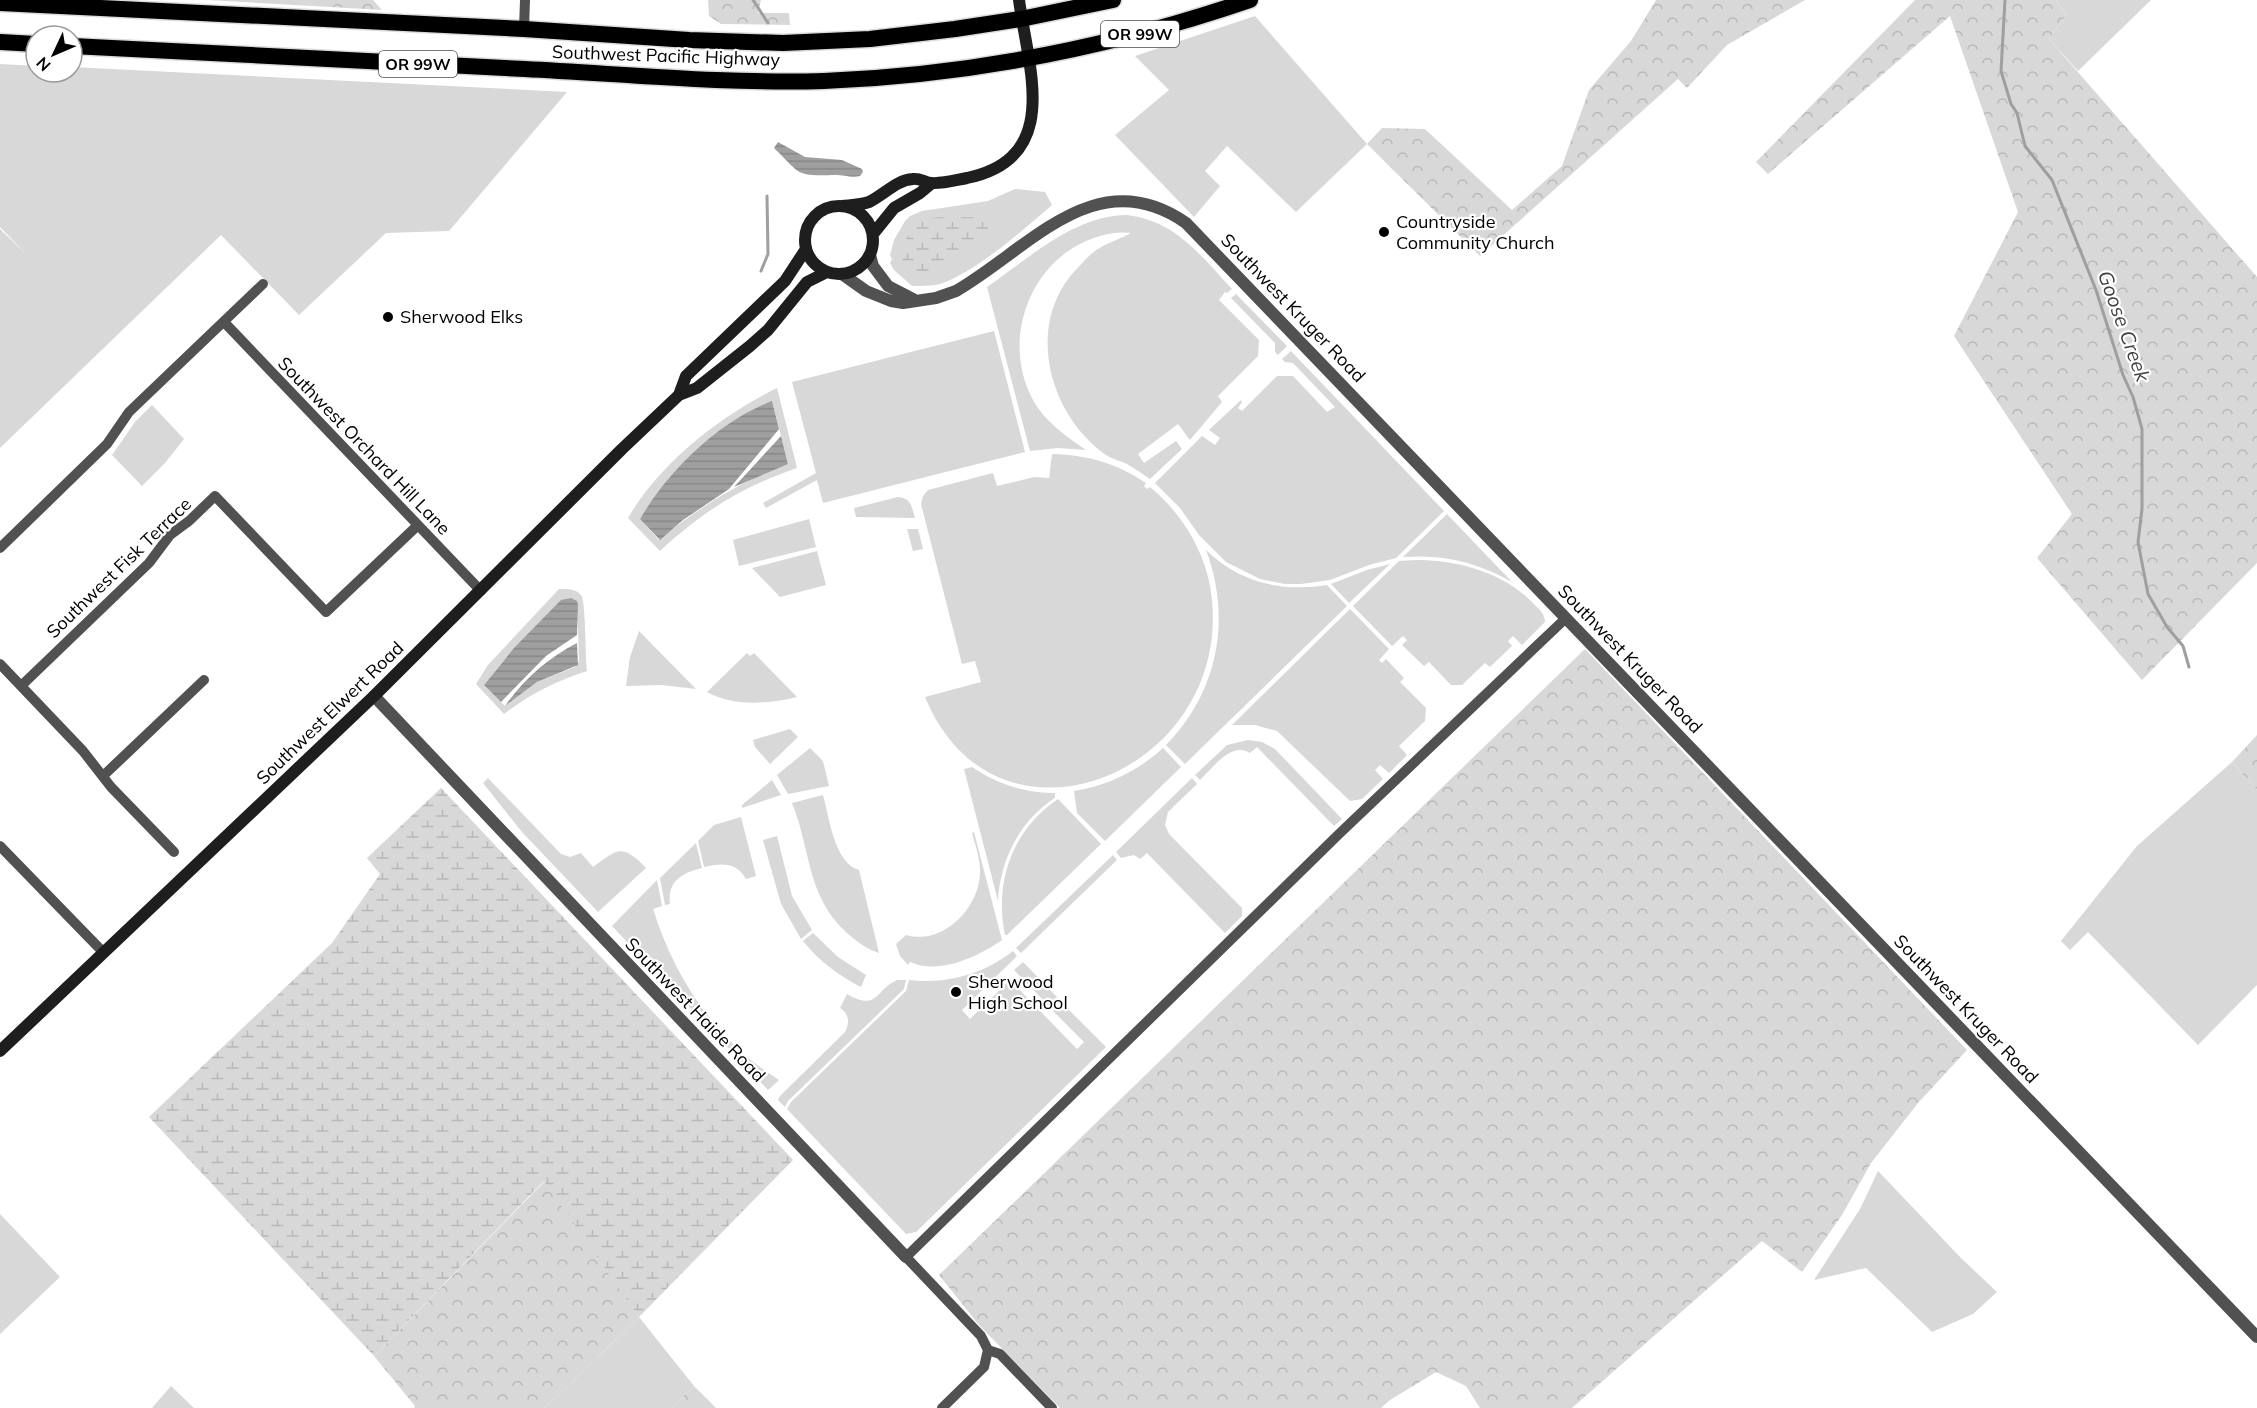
<svg xmlns="http://www.w3.org/2000/svg" width="2257" height="1408" viewBox="0 0 2257 1408" font-family="Mulish,sans-serif">
	<style>
		.grass { fill: #d8d8d8; fill-rule: evenodd }
		.forest { fill: url(#forest-crowns) }
		.wetland { fill: url(#wetland-marsh) }
		.water { fill: url(#water-rules) }
		.lines { fill: none; stroke-linecap: round; stroke-linejoin: round }
		.stream { stroke: #9f9f9f; stroke-width: 3 }
		.trunk-casing { stroke: #dbdbdb; stroke-width: 19 }
		.minor { stroke: #515151; stroke-width: 10 }
		.tertiary { stroke: #515151; stroke-width: 12 }
		.secondary { stroke: #1e1e1e; stroke-width: 12 }
		.trunk { stroke: #000; stroke-width: 16 }
		.poi-dot { fill: #000; stroke: #fff; stroke-width: 2 }
		.labels { text-anchor: middle; stroke-width: 4.5; stroke-linejoin: round; paint-order: stroke }
		.shield { fill: #fff; stroke: #4c4c4c; stroke-width: 1.5 }
		.shield-label { font-size: 16px; font-weight: bold; fill: #000 }
		.street-label { font-size: 18px; fill: #000; stroke: #fff }
		.poi-label { font-size: 18px; fill: #000; stroke: #fff; text-anchor: start }
		.water-label { font-size: 20px; font-style: italic; fill: #404040; stroke: #fff }
	</style>
	<defs>
		<pattern id="forest-crowns" width="20" height="18" patternUnits="userSpaceOnUse" patternTransform="scale(1.5)"><rect width="20" height="18" fill="#d8d8d8"/><path d="M2 6a3 3 0 1 1 6 0M12 15a3 3 0 1 1 6 0" fill="none" stroke="#b8b8b8"/></pattern>
		<pattern id="wetland-marsh" width="20" height="14" patternUnits="userSpaceOnUse" patternTransform="scale(1.5)"><rect width="20" height="14" fill="#d8d8d8"/><path d="M1 5h8M5 5V1M11 12h8M15 12V8" fill="none" stroke="#b8b8b8"/></pattern>
		<pattern id="water-rules" width="6" height="5" patternUnits="userSpaceOnUse" patternTransform="scale(1.5)"><rect width="6" height="5" fill="#9f9f9f"/><path d="M0 2.5h6" fill="none" stroke="#878787"/></pattern>
	</defs>
	<rect width="100%" height="100%" fill="#fff"/>
	<!-- grass -->
	<path class="grass" d="M 208,0 L 306,0 L 313,6 Z
		M 2056,0 L 2151,0 L 2078,71 L 2049,39 L 2066,15 Z
		M 1255,16 L 1367,144 L 1296,212 L 1227,146 L 1205,171 L 1220,186 L 1194,217 L 1115,135 L 1169,90 L 1135,56 Z
		M 0,64 L 36,66 L 36,72 L 72,72 L 72,67 L 567,92 L 449,231 L 386,233 L 299,315 L 221,235 L 0,448 L 0,229 L 27,255 L 0,227 Z
		M 1015,189 L 1045,192 L 1052,205 C 1023,230 976,272 940,284 C 931,286 921,286 912,286 L 894,270 L 890,263 L 892,259 L 890,255 L 894,240 L 905,221 L 910,216 L 922,211 L 988,201 Z
		M 1127,215 C 1176,221 1200,255 1232,289 L 1227,293 L 1225,292 L 1219,300 L 1259,340 L 1258,356 L 1218,396 L 1222,402 L 1190,440 L 1178,424 L 1138,454 L 1144,463 L 1176,441 L 1182,449 L 1150,479 C 1143,474 1135,469 1127,464 C 1121,461 1112,459 1106,455 C 1051,417 1025,330 1072,274 C 1080,266 1088,255 1098,249 C 1108,242 1121,239 1131,233 C 1114,231 1101,235 1086,241 C 1027,267 1002,343 1033,400 C 1045,422 1066,436 1086,450 L 1058,448 L 1030,451 L 987,287 C 1029,258 1075,215 1127,215 Z
		M 1236,294 L 1287,346 L 1278,355 L 1275,352 L 1275,343 L 1231,298 Z
		M 994,331 L 1025,452 L 823,503 L 817,480 L 766,508 L 763,503 L 816,473 L 792,382 Z
		M 1291,351 L 1444,511 L 1396,558 L 1369,565 L 1330,580 L 1301,584 L 1285,584 L 1260,579 L 1226,562 L 1199,535 L 1180,508 L 1155,483 L 1202,436 L 1215,445 L 1220,438 L 1209,430 L 1241,400 L 1242,402 L 1238,408 L 1242,411 L 1277,376 L 1293,376 L 1327,412 L 1335,407 L 1293,363 L 1285,362 L 1282,359 Z
		M 777,388 L 797,468 C 742,487 703,511 660,551 L 628,518 C 661,462 719,417 777,388 ZM 772,401 L 788,463 C 740,482 699,507 659,540 L 640,519 C 661,484 692,450 727,427 C 741,417 757,410 772,401 Z
		M 152,405 L 184,439 L 165,463 L 142,486 L 112,455 L 135,422 Z
		M 1052,454 C 1088,455 1116,463 1146,483 L 1144,486 L 1147,489 L 1150,487 C 1184,515 1208,556 1212,600 C 1229,775 995,868 925,697 L 981,682 L 975,661 L 962,664 L 921,504 L 923,496 L 928,490 L 993,473 L 997,486 L 1034,477 L 1049,478 Z
		M 898,497 C 911,498 912,507 915,518 L 856,517 L 854,508 Z
		M 1447,514 L 1512,582 C 1477,562 1443,554 1403,557 Z
		M 809,519 L 816,547 L 739,566 L 733,540 Z
		M 907,529 L 918,529 L 923,549 L 913,551 Z
		M 1206,550 C 1240,583 1281,592 1327,585 L 1347,606 L 1185,764 L 1166,745 C 1218,692 1232,619 1206,550 Z
		M 817,551 L 826,585 L 780,597 L 752,568 Z
		M 1416,560 C 1457,560 1503,572 1533,603 C 1539,609 1545,614 1545,622 L 1522,645 L 1513,636 L 1508,641 L 1512,646 L 1490,667 L 1485,663 L 1462,685 L 1451,685 L 1429,662 L 1424,666 L 1402,645 L 1407,640 L 1403,636 L 1392,646 L 1353,606 L 1399,561 Z
		M 1390,564 L 1349,603 L 1331,584 L 1367,570 Z
		M 559,589 C 566,589 575,588 581,595 C 586,601 585,656 587,671 C 556,681 530,694 504,714 L 476,684 L 488,665 ZM 577,601 L 579,661 L 575,667 L 537,682 L 505,706 L 484,685 L 503,661 Z
		M 1350,609 L 1389,649 L 1379,660 L 1382,663 L 1386,659 L 1404,678 L 1400,682 L 1426,708 L 1425,721 L 1399,746 L 1407,755 L 1389,773 L 1380,765 L 1375,770 L 1383,779 L 1362,799 L 1350,801 L 1277,731 L 1255,725 L 1232,725 Z
		M 639,631 L 696,689 L 661,685 L 626,686 L 630,657 Z
		M 747,653 L 750,656 L 754,653 L 797,697 C 768,704 734,707 707,692 Z
		M 790,729 L 798,737 L 770,764 L 755,747 L 753,740 Z
		M 1248,740 L 1262,742 L 1275,749 L 1342,819 L 1334,826 L 1257,747 L 1250,753 C 1231,741 1213,768 1200,780 L 1195,775 L 1227,745 Z
		M 810,748 L 823,761 L 829,786 L 788,794 L 777,775 Z
		M 1163,748 L 1181,767 L 1105,841 L 1077,813 L 1074,791 C 1107,786 1138,771 1163,748 Z
		M 2232,762 L 2257,790 L 2257,985 L 2198,1045 L 2088,932 L 2070,950 L 2061,941 L 2137,846 Z
		M 972,767 C 997,784 1025,793 1055,793 L 1055,798 C 1020,820 1000,860 998,901 L 964,769 Z
		M 488,778 L 561,854 L 570,857 L 581,853 L 593,867 C 618,849 622,843 646,868 L 598,912 L 522,832 L 483,783 Z
		M 1192,778 L 1197,784 L 1168,812 L 1165,825 L 1169,834 L 1242,908 L 1242,916 L 1225,933 L 1147,853 L 1140,859 L 1134,855 L 1121,858 L 1116,852 Z
		M 772,780 L 781,795 L 742,808 L 742,805 Z
		M 823,795 C 829,816 834,863 859,870 L 879,953 C 868,950 856,941 847,933 C 806,896 811,849 792,803 Z
		M 1058,799 L 1101,844 L 1007,935 L 1005,935 C 994,882 1012,830 1058,799 Z
		M 741,817 L 756,876 L 746,879 C 736,862 722,863 704,867 L 698,841 L 714,825 Z
		M 974,832 L 1002,940 C 978,957 939,975 910,962 L 908,965 L 900,956 L 896,944 L 906,935 C 944,946 981,906 980,870 C 980,858 975,844 972,833 Z
		M 777,836 L 792,896 L 812,930 L 801,939 L 781,904 L 763,840 Z
		M 696,843 L 702,868 C 682,873 667,881 670,904 L 665,905 L 660,878 Z
		M 1113,855 L 1117,860 L 1021,953 L 1016,948 Z
		M 657,880 L 662,906 L 653,909 C 675,979 716,1041 779,1080 L 768,1090 L 612,926 Z
		M 813,933 L 838,957 L 866,975 L 861,987 C 838,975 819,961 803,941 Z
		M 1013,951 L 1017,956 L 962,1010 L 970,1019 L 1010,980 L 1077,1049 L 1084,1042 L 1053,1011 L 1062,1003 L 1106,1047 L 916,1232 L 906,1234 L 787,1109 L 791,1102 L 906,991 L 909,980 C 947,984 982,975 1013,951 Z
		M 1023,962 L 1057,997 L 1048,1005 L 1014,970 Z
		M 897,980 L 906,980 L 904,989 L 788,1101 L 785,1107 L 778,1100 L 780,1096 L 845,1032 C 850,1023 849,1013 840,1008 L 847,994 C 878,1012 875,990 897,980 Z
		M 1878,1171 L 1961,1258 L 1997,1292 L 1973,1314 L 1932,1332 L 1866,1268 L 1814,1280 L 1860,1209 Z
		M 0,1214 L 60,1277 L 0,1334 Z
		M 639,1317 L 694,1386 L 671,1408 L 545,1408 Z
		M 171,1386 L 194,1408 L 152,1408 Z"/>
	<!-- forest -->
	<path class="forest" d="M 306,0 L 373,0 L 382,10 L 313,6 Z
		M 708,0 L 761,0 L 758,13 L 789,13 L 790,25 L 721,24 L 709,16 Z
		M 1656,0 L 1805,0 L 1727,45 L 1687,88 L 1678,79 L 1480,256 L 1367,144 L 1382,128 L 1425,129 L 1512,210 L 1562,166 L 1589,90 L 1631,41 Z
		M 1915,0 L 2056,0 L 2066,15 L 2049,39 L 2257,277 L 2257,563 L 2142,680 L 2037,558 L 2072,514 L 1954,336 L 2018,212 L 1950,16 L 1768,174 L 1756,162 Z
		M 1585,649 L 1967,1050 L 1918,1103 L 1871,1163 L 1842,1215 L 1802,1272 L 1762,1241 L 1572,1408 L 1480,1408 L 1466,1386 L 1436,1372 L 1390,1400 L 1381,1408 L 1060,1408 L 979,1325 L 939,1275 Z
		M 2257,735 L 2257,790 L 2232,762 Z
		M 545,1181 L 639,1317 L 545,1408 L 414,1408 L 415,1406 L 374,1356 Z
		M 694,1386 L 716,1408 L 671,1408 Z"/>
	<!-- wetland -->
	<path class="wetland" d="M 990,216 L 994,223 C 974,239 944,273 918,273 C 890,274 905,228 921,221 C 940,213 969,220 990,216 Z
		M 441,788 L 793,1160 L 639,1317 L 544,1181 L 374,1356 L 149,1117 L 332,943 L 380,874 L 367,858 Z"/>
	<!-- water -->
	<path class="water" d="M 778,142 L 805,157 L 842,160 L 862,169 L 863,172 L 860,176 C 852,178 844,175 836,175 C 794,176 802,175 774,148 Z
		M 772,401 L 779,429 L 729,489 L 683,520 L 660,540 L 640,519 C 669,470 718,422 772,401 Z
		M 781,436 L 788,464 L 734,487 Z
		M 571,598 L 577,601 L 578,605 L 577,635 L 546,656 L 501,702 L 484,685 L 514,648 L 561,600 Z
		M 577,643 L 578,665 L 537,682 L 505,706 C 524,679 548,658 577,643 Z"/>
	<g class="lines">
		<!-- stream -->
		<path class="stream" d="M 753,0 L 768,23
			M 2005,0 L 2001,71 L 2011,104 L 2017,113 L 2025,146 L 2052,180 L 2096,290 L 2123,375 L 2133,397 L 2142,429 L 2142,509 L 2138,542 L 2148,594 L 2167,627 L 2183,646 L 2189,667
			M 761,271 L 768,254 L 767,196"/>
		<defs>
			<path id="trunk" d="M 0,3 L 524,29 L 689,40 L 783,43 L 870,39 L 955,29 L 1021,19 L 1113,0
				M 0,42 L 36,44
				M 72,46 C 223,54 374,62 525,69 C 624,74 725,84 824,81 C 972,75 1110,48 1250,0"/>
		</defs>
		<!-- trunk casing -->
		<use href="#trunk" class="trunk-casing"/>
		<!-- minor -->
		<path class="minor" d="M 524,29 L 525,0
			M 224,322 L 481,591
			M 0,548 L 107,444 L 129,412 L 263,284
			M 0,664 L 83,751 L 111,787 L 174,852
			M 21,686 L 149,563 L 170,535 L 189,521 L 215,496 L 326,612 L 417,526
			M 103,776 L 204,680
			M 0,846 L 103,952
			M 988,1350 L 1000,1354 L 1052,1408
			M 942,1408 L 984,1367 L 988,1350 L 981,1336 L 906,1257 L 1340,833 L 1566,618"/>
		<!-- tertiary -->
		<path class="tertiary" d="M 870,255 L 873,266 L 888,286 L 915,300
			M 842,274 L 866,291 L 891,301 L 903,303 L 936,298 L 956,291 C 1029,249 1096,160 1186,223 L 2257,1337
			M 374,696 L 906,1257"/>
		<!-- secondary -->
		<path class="secondary" d="M805 240a34 34 0 1 1 68 0a34 34 0 1 1-68 0Z
			M 842,206 C 852,205 860,205 869,202 C 884,195 896,180 913,179 C 919,178 925,182 931,183 C 942,184 956,180 967,178 C 1063,158 1028,68 1019,0
			M 873,234 L 894,208 L 920,193 L 932,183
			M 679,395 L 686,376 L 785,281 L 806,249
			M 0,1051 L 374,696 L 622,449 L 679,395 L 697,388 L 750,346 L 768,330 L 807,282 L 827,272"/>
		<!-- trunk -->
		<use href="#trunk" class="trunk"/>
	</g>
	<!-- markers -->
	<g class="poi-dot">
		<circle cx="1384" cy="232" r="6"/>
		<circle cx="388" cy="317" r="6"/>
		<circle cx="956" cy="992" r="6"/>
	</g>
	<g class="labels">
		<!-- shield labels -->
		<g class="shield">
			<rect x="1101" y="21" width="78" height="26" rx="4.5"/>
			<rect x="379" y="51" width="78" height="26" rx="4.5"/>
		</g>
		<g class="shield-label">
			<text x="1140" y="40">OR 99W</text>
			<text x="418" y="70">OR 99W</text>
		</g>
		<!-- street labels -->
		<g class="street-label">
			<text transform="translate(666 56) rotate(2)" y="6">Southwest Pacific Highway</text>
			<text transform="translate(1293 308) rotate(46)" y="6">Southwest Kruger Road</text>
			<text transform="translate(364 446) rotate(46)" y="6">Southwest Orchard Hill Lane</text>
			<text transform="translate(119 568) rotate(-44)" y="6">Southwest Fisk Terrace</text>
			<text transform="translate(1630 659) rotate(46)" y="6">Southwest Kruger Road</text>
			<text transform="translate(330 713) rotate(-44)" y="6">Southwest Elwert Road</text>
			<text transform="translate(1966 1009) rotate(46)" y="6">Southwest Kruger Road</text>
			<text transform="translate(695 1010) rotate(46)" y="6">Southwest Haide Road</text>
		</g>
		<!-- poi labels -->
		<g class="poi-label">
			<text x="1396" y="228">Countryside<tspan x="1396" dy="21">Community Church</tspan></text>
			<text x="400" y="323">Sherwood Elks</text>
			<text x="968" y="988">Sherwood<tspan x="968" dy="21">High School</tspan></text>
		</g>
		<!-- water labels -->
		<g class="water-label">
			<text transform="translate(2124 326) rotate(70)" y="7">Goose Creek</text>
		</g>
	</g>
	<!-- north arrow -->
	<g transform="translate(54 54) rotate(226)"><circle r="28" fill="#ffffff" stroke="#999999" stroke-width="1.5"/>
	<path d="M0-4.5L10 22L0 15L-10 22Z" fill="#000000"/>
	<text y="-9" font-size="16" font-weight="bold" text-anchor="middle" fill="#000000">N</text>
	</g>
</svg>
